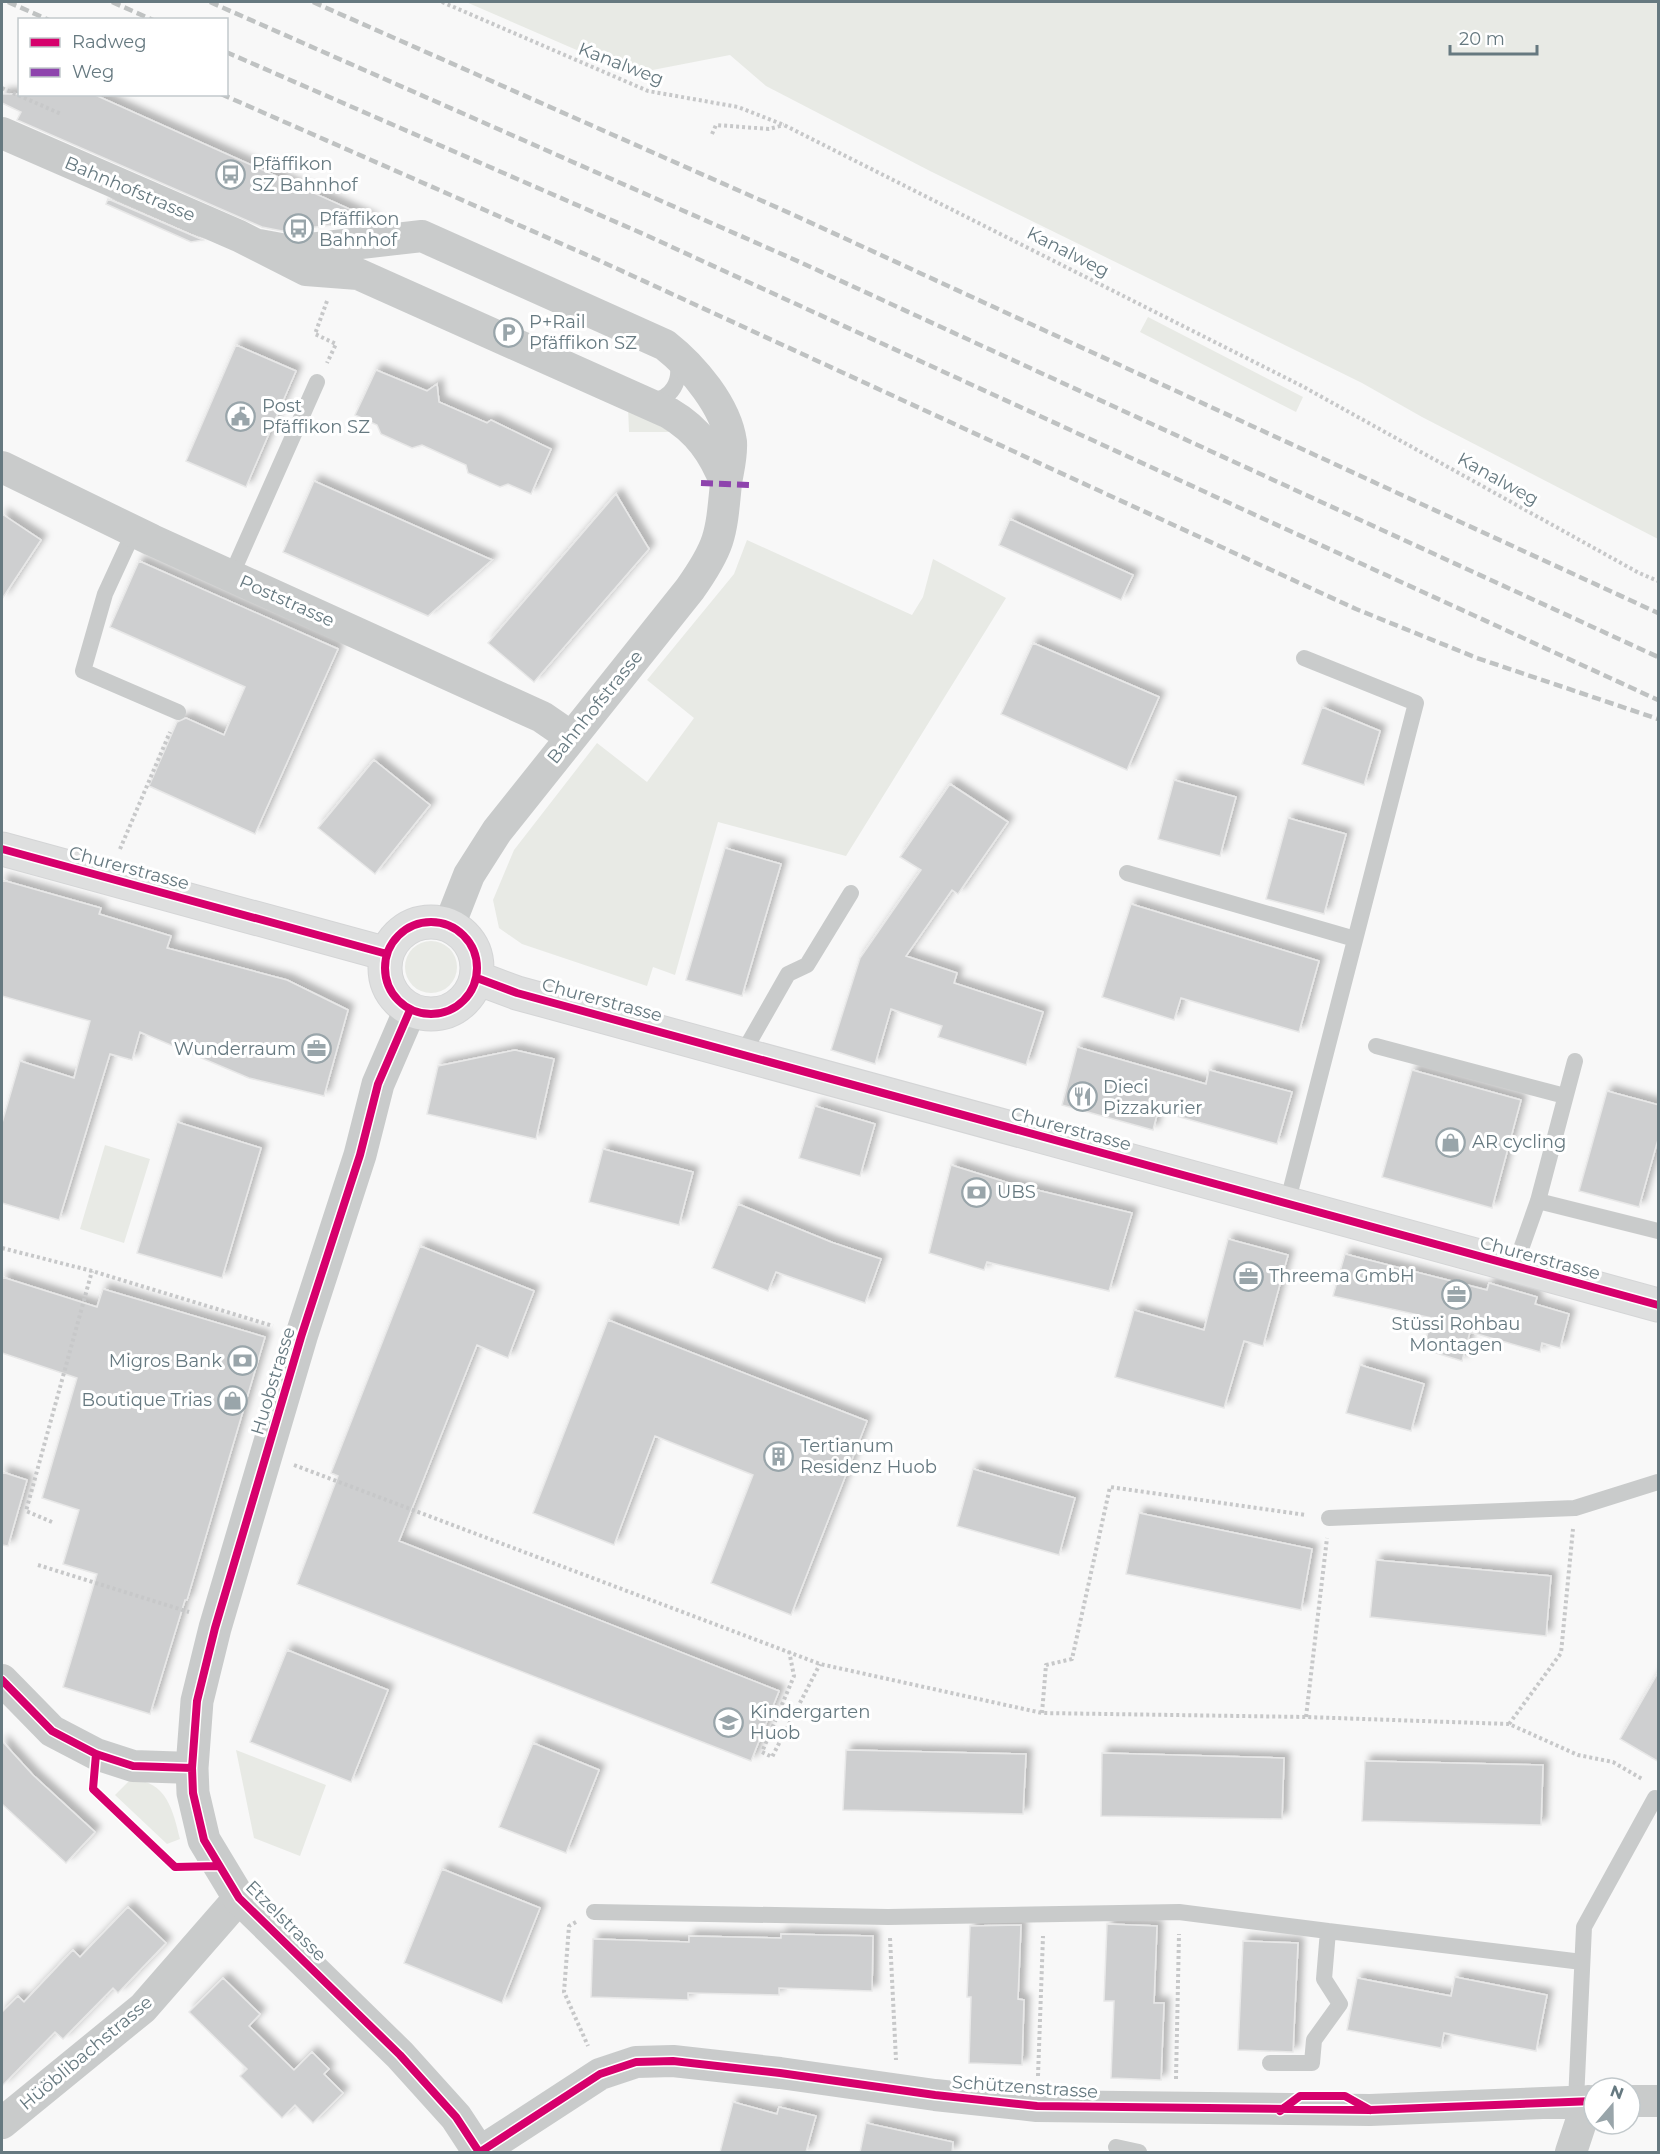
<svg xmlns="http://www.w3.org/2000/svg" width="1660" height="2154" viewBox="0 0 1660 2154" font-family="Montserrat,sans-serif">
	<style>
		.green { fill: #e8eae5 }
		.building { fill: #cecfd0; stroke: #e8e8e8; stroke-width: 1.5; filter: url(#shadow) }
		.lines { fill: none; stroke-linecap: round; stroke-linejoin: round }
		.primary-casing { stroke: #d4d5d6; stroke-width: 35 }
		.path { stroke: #c7c8c9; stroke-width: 4; stroke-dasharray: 3 3; stroke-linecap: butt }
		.service { stroke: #c9cbcb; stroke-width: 16 }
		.minor { stroke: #c9cbcb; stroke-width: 32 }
		.tertiary { stroke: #c9cbcb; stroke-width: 33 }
		.primary { stroke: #dedfdf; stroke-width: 33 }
		.rail { stroke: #bfc2c2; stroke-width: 4.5; stroke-dasharray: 9 4.5; stroke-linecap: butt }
		.quiet { stroke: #8e44ad; stroke-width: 6; stroke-dasharray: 12 6; stroke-linecap: butt }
		.cycleway-casing { stroke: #fff; stroke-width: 11 }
		.cycleway { stroke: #d6006c; stroke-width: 8 }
		.labels { text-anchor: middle; stroke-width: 6; stroke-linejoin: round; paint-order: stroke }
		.street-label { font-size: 18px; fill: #667980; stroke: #fff }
		.poi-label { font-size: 18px; fill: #667980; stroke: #fff; text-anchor: start }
	</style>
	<defs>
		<filter id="shadow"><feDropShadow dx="5.5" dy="-5.5" stdDeviation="3" flood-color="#0004"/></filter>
	</defs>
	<rect width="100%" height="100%" fill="#f8f8f8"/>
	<!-- green -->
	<path class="green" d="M 466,2 L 1658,2 L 1658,539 L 1422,417 L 1362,383 L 930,171 L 766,86 L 730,55 L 632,74 Z
		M 1148,317 L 1303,397 L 1296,412 L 1140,332 Z
		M 628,407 L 670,432 L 629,432 Z
		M 747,540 L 912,615 L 923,597 L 933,559 L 1006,598 L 846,856 L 718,822 L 675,975 L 653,967 L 647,986 L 522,944 L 499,928 L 493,900 L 514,850 L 597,743 L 647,782 L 694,718 L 647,680 L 734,574 Z
		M405 967a26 26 0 1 1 52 0a26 26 0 1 1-52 0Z
		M 105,1145 L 150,1159 L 124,1243 L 80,1229 Z
		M 236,1750 L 326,1785 L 300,1856 L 254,1838 Z
		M 130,1780 C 166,1779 173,1810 180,1839 L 167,1844 L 115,1795 Z"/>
	<!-- building -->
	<path class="building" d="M 2,94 L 93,94 L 374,220 L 282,231 L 262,227 L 17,120 L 21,112 L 2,103 Z
		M 108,199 L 203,240 L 191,242 L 106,204 Z
		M 236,345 L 296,371 L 246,487 L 186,461 Z
		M 376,370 L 427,391 L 437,384 L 439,402 L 487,423 L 491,420 L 551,449 L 531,494 L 508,484 L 500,487 L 468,473 L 466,465 L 422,445 L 412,448 L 381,434 L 377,425 L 355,415 Z
		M 314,481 L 492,560 L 428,616 L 283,552 Z
		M 616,494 L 649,549 L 534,682 L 488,643 Z
		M 2,514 L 41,540 L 2,599 Z
		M 1010,519 L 1133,575 L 1121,600 L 999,545 Z
		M 139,561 L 338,649 L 255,834 L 149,786 L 177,722 L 186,718 L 224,735 L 245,687 L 110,627 Z
		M 1033,643 L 1159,697 L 1127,770 L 1001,714 Z
		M 1322,707 L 1380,731 L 1364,785 L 1302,764 Z
		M 374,760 L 430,805 L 375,874 L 318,828 Z
		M 1174,780 L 1236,797 L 1220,856 L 1158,839 Z
		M 950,784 L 1008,822 L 958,894 L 952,890 L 906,956 L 957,973 L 954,983 L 1043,1012 L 1026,1065 L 938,1037 L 942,1026 L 891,1009 L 875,1064 L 831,1050 L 860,958 L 921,870 L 900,857 Z
		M 1288,818 L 1346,834 L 1324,914 L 1266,899 Z
		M 725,848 L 781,864 L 742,996 L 686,980 Z
		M 2,880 L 101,908 L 99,914 L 171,936 L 167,948 L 287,980 L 348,1010 L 324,1096 L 249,1078 L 140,1032 L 132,1060 L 110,1054 L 59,1220 L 2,1203 L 2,1123 L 20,1061 L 74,1078 L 90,1021 L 2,996 Z
		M 1131,904 L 1319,961 L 1299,1032 L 1181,998 L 1174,1020 L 1102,997 Z
		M 1077,1047 L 1206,1084 L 1209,1070 L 1292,1092 L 1277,1144 L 1158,1111 L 1153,1130 L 1062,1105 Z
		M 515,1050 L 554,1059 L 536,1139 L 427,1114 L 438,1066 Z
		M 1412,1070 L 1521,1100 L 1492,1208 L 1382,1177 Z
		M 1607,1091 L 1659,1105 L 1659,1136 L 1639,1207 L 1579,1191 Z
		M 815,1106 L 875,1124 L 860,1176 L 799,1158 Z
		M 177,1122 L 261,1148 L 222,1278 L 137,1253 Z
		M 603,1149 L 693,1172 L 679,1225 L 589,1202 Z
		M 951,1165 L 1012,1184 L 1132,1213 L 1109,1291 L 987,1262 L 984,1270 L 929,1253 Z
		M 738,1204 L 831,1242 L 881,1259 L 865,1303 L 776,1272 L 768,1291 L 712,1268 Z
		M 1228,1239 L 1288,1255 L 1263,1346 L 1244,1341 L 1224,1408 L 1115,1377 L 1134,1310 L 1204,1330 Z
		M 420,1246 L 534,1291 L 508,1358 L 477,1345 L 399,1541 L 779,1691 L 751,1761 L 297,1584 L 338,1476 L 331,1473 Z
		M 1345,1254 L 1487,1290 L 1489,1283 L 1537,1297 L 1535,1304 L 1569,1314 L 1560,1348 L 1542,1343 L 1540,1352 L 1470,1332 L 1462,1361 L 1423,1349 L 1432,1318 L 1333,1296 Z
		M 2,1277 L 97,1307 L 103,1289 L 265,1337 L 187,1600 L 185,1600 L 150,1714 L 63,1687 L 97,1574 L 63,1564 L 79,1510 L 42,1498 L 77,1378 L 2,1353 Z
		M 608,1320 L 867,1421 L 791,1615 L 711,1583 L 753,1475 L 655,1436 L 614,1545 L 533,1513 Z
		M 1360,1365 L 1424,1384 L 1411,1431 L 1346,1413 Z
		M 973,1469 L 1075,1498 L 1059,1555 L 957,1526 Z
		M 2,1472 L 27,1480 L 8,1546 L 2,1545 Z
		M 1139,1513 L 1312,1549 L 1301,1610 L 1126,1574 Z
		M 1376,1560 L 1551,1576 L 1546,1636 L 1370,1617 Z
		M 287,1650 L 388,1690 L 351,1782 L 250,1742 Z
		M 1659,1671 L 1659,1762 L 1620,1739 Z
		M 2,1741 L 33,1775 L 95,1832 L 66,1863 L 2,1804 Z
		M 533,1743 L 599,1770 L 566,1853 L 499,1827 Z
		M 846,1750 L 1026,1754 L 1023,1814 L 843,1810 Z
		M 1102,1753 L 1284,1758 L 1282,1819 L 1101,1816 Z
		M 1365,1761 L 1543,1765 L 1541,1825 L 1362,1821 Z
		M 442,1869 L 540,1908 L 502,2003 L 404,1963 Z
		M 128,1907 L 166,1943 L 118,1993 L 113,1988 L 63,2039 L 55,2032 L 2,2086 L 2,2012 L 18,1996 L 24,2002 L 73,1950 L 80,1957 Z
		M 1107,1924 L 1157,1926 L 1154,2003 L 1164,2003 L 1161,2080 L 1111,2078 L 1114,2001 L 1104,2001 Z
		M 1021,1925 L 1018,1999 L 1024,2000 L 1022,2065 L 969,2063 L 971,1997 L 967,1997 L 970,1926 Z
		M 781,1934 L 873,1936 L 872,1991 L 779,1988 L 779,1995 L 688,1993 L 688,2000 L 591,1997 L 593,1939 L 689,1942 L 689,1936 L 781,1938 Z
		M 1243,1941 L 1298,1943 L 1293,2052 L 1238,2050 Z
		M 1455,1977 L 1547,1995 L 1536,2051 L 1444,2033 L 1441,2048 L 1347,2030 L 1357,1978 L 1451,1996 Z
		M 223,1978 L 260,2014 L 249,2026 L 294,2070 L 312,2052 L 329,2069 L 324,2074 L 343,2093 L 313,2123 L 295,2105 L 282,2118 L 240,2076 L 247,2069 L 189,2012 Z
		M 733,2102 L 777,2114 L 779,2107 L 816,2116 L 806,2152 L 720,2152 Z
		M 866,2123 L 953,2142 L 952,2152 L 860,2152 Z"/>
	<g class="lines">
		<defs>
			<path id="primary" d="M 2,849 L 387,954
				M385 968a46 46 0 1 1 92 0a46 46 0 1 1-92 0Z
				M 477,978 L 517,993 L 1658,1305"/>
		</defs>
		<!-- primary casing -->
		<use href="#primary" class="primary-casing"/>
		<!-- path -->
		<path class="path" d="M 442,2 L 648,91 L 738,107 L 784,125 L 1302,386 L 1639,573 L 1658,581
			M 2,88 L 61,114
			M 712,134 L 716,125 L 769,129 L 784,125
			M 327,301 L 315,334 L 336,344 L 327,363
			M 120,849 L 170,732
			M 2,1248 L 92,1271 L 273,1326
			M 294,1465 L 820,1664 L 1042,1713 L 1306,1717 L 1509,1724 L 1578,1755 L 1613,1762 L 1642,1779
			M 52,1522 L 26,1511 L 92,1271
			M 38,1565 L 189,1612
			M 789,1651 L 794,1676 L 762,1752 L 772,1757 L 820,1664
			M 1042,1713 L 1046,1665 L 1072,1659 L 1110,1487 L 1306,1515
			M 1306,1717 L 1327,1538
			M 1509,1724 L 1561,1653 L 1573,1529
			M 576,1922 L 569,1926 L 564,1992 L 588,2046
			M 890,1938 L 896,2060
			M 1038,2076 L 1043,1936
			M 1176,2079 L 1179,1934"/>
		<!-- service -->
		<path class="service" d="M 648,400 C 672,402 683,379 676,359
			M 134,531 L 105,594 L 83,671 L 178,712
			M 231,576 L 317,382
			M 1127,873 L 1355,939
			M 1376,1046 L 1565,1096
			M 743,1053 L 788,974 L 807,965 L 851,893
			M 1538,1201 L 1658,1231
			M 1287,1204 L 1416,703 L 1304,658
			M 1515,1266 L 1538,1201 L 1575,1061
			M 1329,1518 L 1575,1508 L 1658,1482
			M 594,1912 L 888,1917 L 1179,1912 L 1328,1931
			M 1270,2063 L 1312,2063 L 1314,2040 L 1340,2004 L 1324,1979 L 1328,1931 L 1582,1962
			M 1576,2101 L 1584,1927 L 1655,1798
			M 1116,2147 L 1139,2152"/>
		<!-- minor -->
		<path class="minor" d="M 2,133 L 239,236 L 306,270 L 358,274 L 669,413 C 698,430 714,453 726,484
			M 259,245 L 292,251 L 422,236 L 665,345 C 693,367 726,406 731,442 C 732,456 728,470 726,483 C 721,535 721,545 690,589 L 497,831 L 469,875 L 449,926
			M 2,467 L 152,540 L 542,717 L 571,737
			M 2,1680 L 52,1731 L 96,1754 L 133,1766 L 192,1768
			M 1630,2101 L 1658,2101
			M 2,2123 L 143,2008 L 239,1898
			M 480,2152 L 600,2074 L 636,2062 L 673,2061 L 780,2073 L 935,2095 L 1037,2106 L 1370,2110 L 1594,2101
			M 1571,2152 L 1588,2101"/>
		<!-- tertiary -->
		<path class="tertiary" d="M 410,1010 L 378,1084 L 360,1155 L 301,1337 L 215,1628 L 197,1701 L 192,1768 L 193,1793 L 204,1840 L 239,1898 L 400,2055 L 456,2117 L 479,2152"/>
		<!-- primary -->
		<use href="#primary" class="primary"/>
		<!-- rail -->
		<path class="rail" d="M 8,2 L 49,20
			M 112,2 L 153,20
			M 210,2 L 802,263 L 1658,657
			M 313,2 L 794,215 L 1658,613
			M 226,52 L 648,236 L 1658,700
			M 221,94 L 596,259 L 1356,609 L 1477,658 L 1658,719"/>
		<!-- quiet -->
		<path class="quiet" d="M 701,483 L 749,485"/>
		<defs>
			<path id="cycleway" d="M 2,849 L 387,954
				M385 968a46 46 0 1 1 92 0a46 46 0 1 1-92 0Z
				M 477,978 L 517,993 L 1658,1305
				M 410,1010 L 378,1084 L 360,1155 L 301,1337 L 215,1628 L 197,1701 L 192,1768 L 193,1793 L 204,1840 L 239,1898 L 400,2055 L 456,2117 L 479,2152
				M 2,1680 L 52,1731 L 96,1754 L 133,1766 L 192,1768
				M 96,1754 L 93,1789 L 175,1867 L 218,1866
				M 1280,2111 L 1300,2096 L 1345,2096 L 1370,2110
				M 480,2152 L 600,2074 L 636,2062 L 673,2061 L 780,2073 L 935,2095 L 1037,2106 L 1370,2110 L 1594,2101"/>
		</defs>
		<!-- cycleway casing -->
		<use href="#cycleway" class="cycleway-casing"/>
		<!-- cycleway -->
		<use href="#cycleway" class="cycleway"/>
	</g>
	<!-- icons -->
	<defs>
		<symbol id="bus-ring" viewBox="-11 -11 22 22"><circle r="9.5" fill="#fff" stroke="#99a5aa" stroke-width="1.5"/><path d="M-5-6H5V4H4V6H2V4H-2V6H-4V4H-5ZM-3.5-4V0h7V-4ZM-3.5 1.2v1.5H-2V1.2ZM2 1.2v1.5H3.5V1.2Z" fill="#99a5aa"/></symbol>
		<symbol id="parking-ring" viewBox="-11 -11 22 22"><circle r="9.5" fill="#fff" stroke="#99a5aa" stroke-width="1.5"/><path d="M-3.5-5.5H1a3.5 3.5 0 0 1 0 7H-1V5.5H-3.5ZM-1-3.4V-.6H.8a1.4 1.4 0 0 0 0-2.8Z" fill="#99a5aa"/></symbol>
		<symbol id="civic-ring" viewBox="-11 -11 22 22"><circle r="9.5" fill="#fff" stroke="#99a5aa" stroke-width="1.5"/><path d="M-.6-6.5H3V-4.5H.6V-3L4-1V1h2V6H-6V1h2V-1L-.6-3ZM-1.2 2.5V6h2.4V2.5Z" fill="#99a5aa"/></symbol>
		<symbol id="office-ring" viewBox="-11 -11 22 22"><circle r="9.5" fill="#fff" stroke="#99a5aa" stroke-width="1.5"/><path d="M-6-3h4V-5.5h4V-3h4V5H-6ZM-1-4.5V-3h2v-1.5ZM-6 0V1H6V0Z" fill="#99a5aa"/></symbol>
		<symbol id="restaurant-ring" viewBox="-11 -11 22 22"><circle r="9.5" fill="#fff" stroke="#99a5aa" stroke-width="1.5"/><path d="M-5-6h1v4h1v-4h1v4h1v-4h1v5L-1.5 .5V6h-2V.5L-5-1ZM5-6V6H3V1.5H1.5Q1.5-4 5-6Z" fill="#99a5aa"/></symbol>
		<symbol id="shop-ring" viewBox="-11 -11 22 22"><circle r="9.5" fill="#fff" stroke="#99a5aa" stroke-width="1.5"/><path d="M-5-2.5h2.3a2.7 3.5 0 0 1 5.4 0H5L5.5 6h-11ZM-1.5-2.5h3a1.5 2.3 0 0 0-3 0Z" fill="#99a5aa"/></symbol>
		<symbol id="bank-ring" viewBox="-11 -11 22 22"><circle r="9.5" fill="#fff" stroke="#99a5aa" stroke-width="1.5"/><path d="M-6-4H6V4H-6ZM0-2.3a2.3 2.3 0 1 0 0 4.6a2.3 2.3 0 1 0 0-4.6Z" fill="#99a5aa"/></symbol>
		<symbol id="building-ring" viewBox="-11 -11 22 22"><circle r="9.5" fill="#fff" stroke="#99a5aa" stroke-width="1.5"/><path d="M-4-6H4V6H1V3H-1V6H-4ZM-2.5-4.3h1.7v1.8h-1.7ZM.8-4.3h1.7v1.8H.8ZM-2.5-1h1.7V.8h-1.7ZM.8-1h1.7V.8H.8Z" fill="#99a5aa"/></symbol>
		<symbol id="school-ring" viewBox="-11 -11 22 22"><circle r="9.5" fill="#fff" stroke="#99a5aa" stroke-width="1.5"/><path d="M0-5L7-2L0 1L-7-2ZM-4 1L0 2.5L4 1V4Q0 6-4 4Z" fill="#99a5aa"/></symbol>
	</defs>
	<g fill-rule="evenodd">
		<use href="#bus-ring" x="214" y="158" width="33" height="33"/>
		<use href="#bus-ring" x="282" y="212" width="33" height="33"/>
		<use href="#parking-ring" x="492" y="316" width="33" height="33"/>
		<use href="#civic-ring" x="224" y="400" width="33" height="33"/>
		<use href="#office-ring" x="300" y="1032" width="33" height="33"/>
		<use href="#restaurant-ring" x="1066" y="1080" width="33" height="33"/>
		<use href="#shop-ring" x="1434" y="1126" width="33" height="33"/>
		<use href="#bank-ring" x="960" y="1176" width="33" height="33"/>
		<use href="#office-ring" x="1232" y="1260" width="33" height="33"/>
		<use href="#office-ring" x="1440" y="1278" width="33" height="33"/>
		<use href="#bank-ring" x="226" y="1344" width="33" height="33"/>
		<use href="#shop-ring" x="216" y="1384" width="33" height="33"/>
		<use href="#building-ring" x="762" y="1440" width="33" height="33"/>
		<use href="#school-ring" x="712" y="1706" width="33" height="33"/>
	</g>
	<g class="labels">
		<!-- street labels -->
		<g class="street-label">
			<text transform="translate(621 64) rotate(21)" y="6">Kanalweg</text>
			<text transform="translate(130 189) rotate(23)" y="6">Bahnhofstrasse</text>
			<text transform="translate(1068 252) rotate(27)" y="6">Kanalweg</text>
			<text transform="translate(1498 479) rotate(29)" y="6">Kanalweg</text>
			<text transform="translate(287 601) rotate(24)" y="6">Poststrasse</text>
			<text transform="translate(595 707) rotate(-51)" y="6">Bahnhofstrasse</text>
			<text transform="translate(129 868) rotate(15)" y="6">Churerstrasse</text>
			<text transform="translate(602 1000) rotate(15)" y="6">Churerstrasse</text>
			<text transform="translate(1071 1129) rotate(15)" y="6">Churerstrasse</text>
			<text transform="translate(1540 1258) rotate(15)" y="6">Churerstrasse</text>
			<text transform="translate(273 1381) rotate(-73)" y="6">Huobstrasse</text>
			<text transform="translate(286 1921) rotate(45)" y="6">Etzelstrasse</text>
			<text transform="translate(86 2053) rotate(-40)" y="6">Hüöblibachstrasse</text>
			<text transform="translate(1025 2087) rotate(4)" y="6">Schützenstrasse</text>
		</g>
		<!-- poi labels -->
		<g class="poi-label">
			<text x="252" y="170">Pfäffikon<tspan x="252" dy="21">SZ Bahnhof</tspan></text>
			<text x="319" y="225">Pfäffikon<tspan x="319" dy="21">Bahnhof</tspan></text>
			<text x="529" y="328">P+Rail<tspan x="529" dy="21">Pfäffikon SZ</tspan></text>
			<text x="262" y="412">Post<tspan x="262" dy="21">Pfäffikon SZ</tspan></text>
			<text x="296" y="1055" text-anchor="end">Wunderraum</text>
			<text x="1103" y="1093">Dieci<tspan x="1103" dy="21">Pizzakurier</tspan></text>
			<text x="1472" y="1148">AR cycling</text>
			<text x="997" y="1198">UBS</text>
			<text x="1269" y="1282">Threema GmbH</text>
			<text x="1456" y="1330" text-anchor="middle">Stüssi Rohbau<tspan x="1456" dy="21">Montagen</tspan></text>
			<text x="222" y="1367" text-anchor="end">Migros Bank</text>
			<text x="212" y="1406" text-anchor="end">Boutique Trias</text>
			<text x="800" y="1452">Tertianum<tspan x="800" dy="21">Residenz Huob</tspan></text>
			<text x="750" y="1718">Kindergarten<tspan x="750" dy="21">Huob</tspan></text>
		</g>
	</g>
	<!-- border -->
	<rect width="1660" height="2154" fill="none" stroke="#667980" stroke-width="6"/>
	<!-- legend -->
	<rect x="18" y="18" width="210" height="78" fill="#ffffff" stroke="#c2c9cc" stroke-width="1.5"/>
	<rect x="30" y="38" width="30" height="9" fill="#d6006c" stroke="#c2c9cc" stroke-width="1.5"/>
	<text x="72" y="48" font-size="18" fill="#667980">Radweg</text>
	<rect x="30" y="68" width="30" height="9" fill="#8e44ad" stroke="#c2c9cc" stroke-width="1.5"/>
	<text x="72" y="78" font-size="18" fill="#667980">Weg</text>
	<!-- north arrow -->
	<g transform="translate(1612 2106) rotate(20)"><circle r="28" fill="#ffffff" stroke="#c2c9cc" stroke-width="1.5"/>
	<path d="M0-4.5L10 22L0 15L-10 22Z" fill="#99a5aa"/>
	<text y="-9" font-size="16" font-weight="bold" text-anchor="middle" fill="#667980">N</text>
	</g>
	<!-- scale -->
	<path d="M1450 45v9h87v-9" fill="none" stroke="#667980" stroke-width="3"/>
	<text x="1459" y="45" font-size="18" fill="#667980" stroke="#ffffff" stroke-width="4.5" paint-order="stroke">20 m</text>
</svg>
